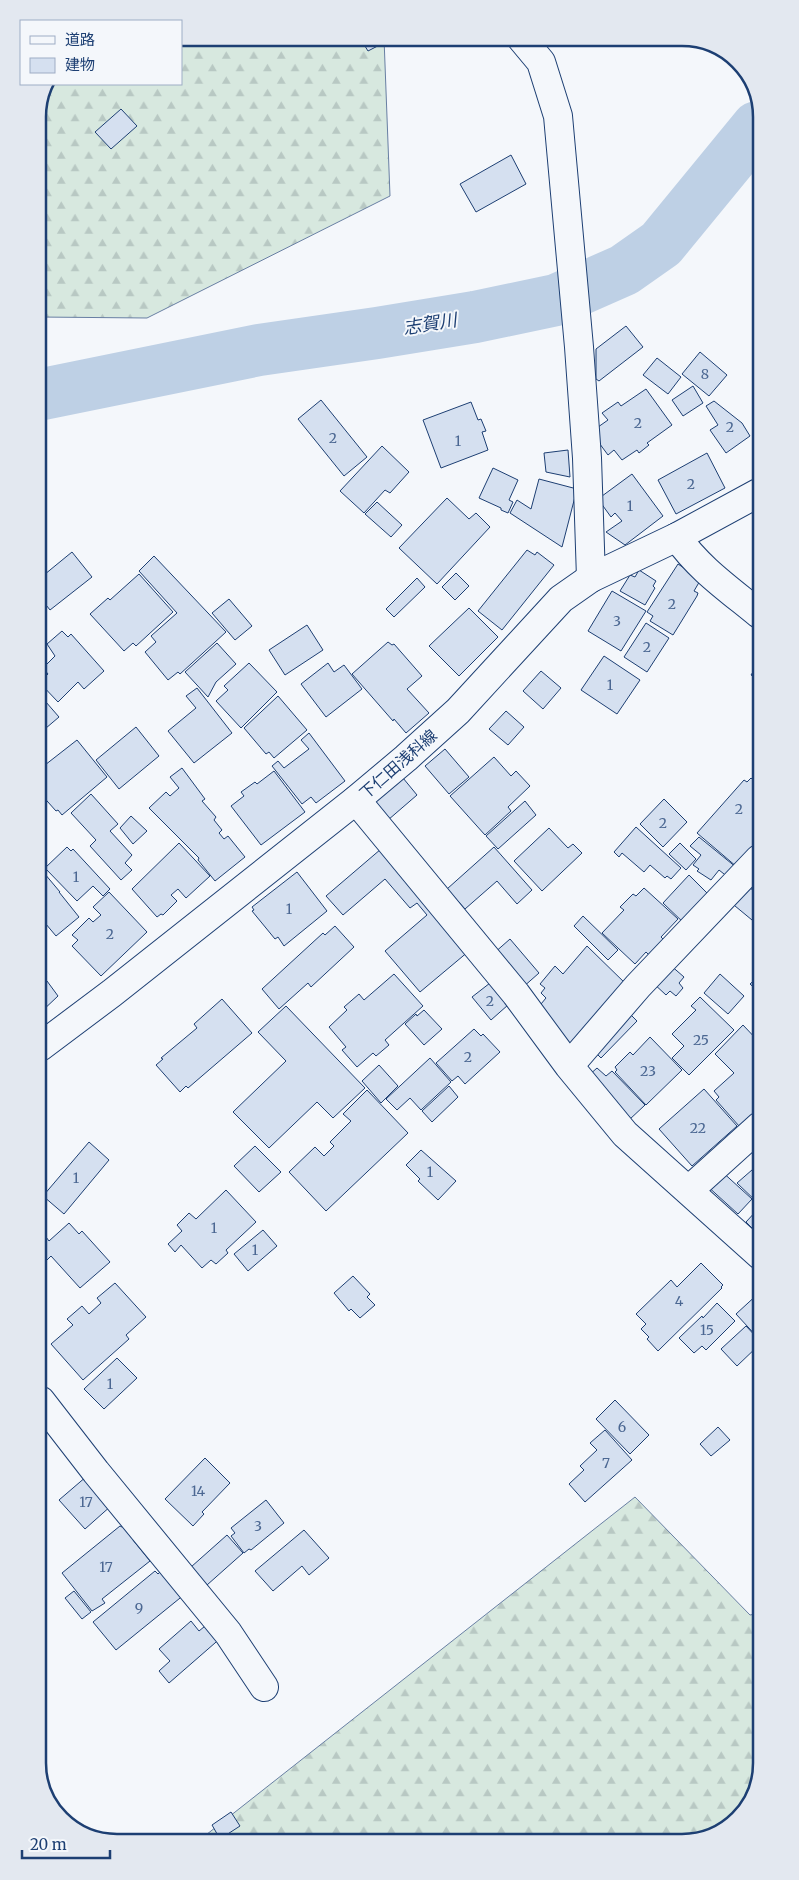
<svg xmlns="http://www.w3.org/2000/svg" width="799" height="1880" viewBox="0 0 799 1880" font-family="Merriweather,'Noto Sans JP',serif">
	<style>
		.forest { fill: url(#forest-firs); stroke: #687fa3 }
		.lines { fill: none; stroke-linecap: round; stroke-linejoin: round }
		.river { stroke: #bed0e5; stroke-width: 52 }
		.building { fill: #d5e0f0; stroke: #1d3f73 }
		.minor-casing { stroke: #1d3f73; stroke-width: 30 }
		.major-casing { stroke: #1d3f73; stroke-width: 30 }
		.minor { stroke: #f4f7fb; stroke-width: 28 }
		.major { stroke: #f4f7fb; stroke-width: 28 }
		.labels { text-anchor: middle; stroke-width: 4; stroke-linejoin: round; paint-order: stroke }
		.number-label { font-size: 14px; fill: #4b6792 }
		.street-label { font-size: 16px; fill: #1d3f73; stroke: #f4f7fb }
		.water-label { font-size: 18px; font-style: italic; fill: #1d3f73; stroke: #f4f7fb }
		.rim { fill: none; stroke: #1d3f73; stroke-width: 2.5 }
	</style>
	<defs>
		<pattern id="forest-firs" width="22" height="20" patternUnits="userSpaceOnUse" patternTransform="scale(1.25)"><rect width="22" height="20" fill="#d7e8df"/><path d="M5 1l3.5 6h-7zM16 11l3.5 6h-7z" fill="#b8c8c3"/></pattern>
	</defs>
	<rect width="100%" height="100%" fill="#f4f7fb"/>
	<!-- forest -->
	<path class="forest" d="M 181,38 L 384,38 L 390,196 L 147,318 L 38,317 L 38,112 L 50,84 L 181,84 Z
		M 635,1497 L 750,1615 L 761,1613 L 761,1763 L 745,1811 L 707,1838 L 197,1842 Z"/>
	<g class="lines">
		<!-- river -->
		<path class="river" d="M 38,395 L 259,350 L 377,333 L 475,317 L 556,300 L 624,270 L 661,244 L 757,127"/>
	</g>
	<!-- building -->
	<path class="building" d="M 360,38 L 393,38 L 368,51 Z
		M 121,109 L 137,126 L 111,149 L 95,132 Z
		M 511,155 L 526,184 L 476,212 L 460,184 Z
		M 626,326 L 643,347 L 599,381 L 596,379 L 596,349 Z
		M 700,352 L 727,375 L 709,396 L 682,374 Z
		M 657,358 L 681,377 L 668,394 L 643,375 Z
		M 693,386 L 703,403 L 683,416 L 672,400 Z
		M 646,389 L 672,425 L 647,443 L 649,445 L 639,453 L 637,450 L 622,460 L 614,450 L 608,455 L 591,432 L 608,420 L 602,413 L 618,402 L 621,406 Z
		M 321,400 L 367,457 L 344,476 L 298,419 Z
		M 714,401 L 742,423 L 750,436 L 726,453 L 710,430 L 718,425 L 706,406 Z
		M 471,402 L 478,420 L 481,419 L 486,431 L 482,432 L 488,450 L 441,468 L 423,420 Z
		M 382,446 L 409,472 L 390,493 L 385,490 L 364,513 L 340,491 Z
		M 568,450 L 570,477 L 546,472 L 544,453 Z
		M 707,453 L 725,488 L 676,514 L 658,480 Z
		M 493,468 L 518,480 L 509,500 L 513,502 L 508,513 L 501,510 L 501,508 L 479,498 Z
		M 632,474 L 663,516 L 625,545 L 606,532 L 622,521 L 615,513 L 611,517 L 598,499 Z
		M 539,479 L 577,489 L 562,547 L 510,513 L 517,500 L 531,509 Z
		M 447,498 L 469,519 L 476,513 L 490,527 L 437,584 L 399,548 Z
		M 377,502 L 402,525 L 391,537 L 365,514 Z
		M 527,550 L 535,555 L 537,552 L 554,565 L 502,630 L 478,611 Z
		M 72,552 L 92,577 L 50,610 L 39,596 L 39,579 Z
		M 154,556 L 226,632 L 180,674 L 178,672 L 168,680 L 145,652 L 156,642 L 151,636 L 177,613 L 139,571 Z
		M 678,564 L 701,579 L 694,591 L 698,593 L 697,596 L 673,635 L 650,621 L 653,616 L 647,612 Z
		M 639,570 L 656,581 L 653,586 L 655,588 L 645,605 L 620,591 L 630,575 L 635,577 Z
		M 456,573 L 469,586 L 455,600 L 442,587 Z
		M 139,574 L 173,612 L 136,646 L 133,643 L 124,651 L 90,614 L 108,598 L 110,600 Z
		M 417,578 L 425,587 L 394,617 L 386,609 Z
		M 612,591 L 646,611 L 621,651 L 588,631 Z
		M 229,599 L 252,626 L 235,640 L 212,613 Z
		M 469,608 L 498,637 L 459,676 L 429,646 Z
		M 646,623 L 669,638 L 647,672 L 624,657 Z
		M 307,625 L 323,650 L 285,675 L 269,650 Z
		M 62,631 L 68,637 L 71,634 L 104,671 L 84,689 L 78,682 L 58,702 L 39,682 L 48,674 L 43,668 L 55,656 L 47,644 Z
		M 388,642 L 392,645 L 394,644 L 422,676 L 407,689 L 429,713 L 406,733 L 394,719 L 393,721 L 352,674 Z
		M 217,643 L 236,664 L 216,682 L 208,697 L 185,672 Z
		M 604,656 L 640,680 L 617,714 L 581,690 Z
		M 249,663 L 277,692 L 241,728 L 216,701 L 228,690 L 224,686 Z
		M 328,663 L 334,672 L 344,665 L 362,689 L 326,717 L 301,684 Z
		M 759,663 L 759,680 L 751,675 Z
		M 541,671 L 561,688 L 543,709 L 523,691 Z
		M 197,688 L 232,733 L 194,763 L 168,731 L 196,708 L 186,696 Z
		M 39,694 L 59,717 L 39,734 Z
		M 278,696 L 307,730 L 274,758 L 269,752 L 266,754 L 244,728 Z
		M 506,711 L 524,727 L 508,745 L 489,729 Z
		M 136,727 L 159,756 L 119,789 L 96,760 Z
		M 309,733 L 345,781 L 316,803 L 311,797 L 302,804 L 272,766 L 278,761 L 284,768 L 309,749 L 301,740 Z
		M 77,740 L 107,777 L 62,815 L 58,810 L 56,811 L 39,792 L 39,761 L 41,760 L 45,765 Z
		M 445,749 L 469,777 L 449,794 L 425,766 Z
		M 494,757 L 511,776 L 516,771 L 530,786 L 508,807 L 511,811 L 485,835 L 450,796 Z
		M 182,768 L 205,799 L 202,801 L 216,817 L 214,820 L 222,830 L 219,833 L 224,839 L 228,836 L 245,857 L 215,881 L 198,860 L 199,858 L 149,808 L 166,792 L 170,796 L 179,788 L 170,777 Z
		M 274,771 L 305,812 L 261,845 L 231,806 L 244,796 L 241,792 L 255,782 L 257,784 Z
		M 403,778 L 417,795 L 388,820 L 374,803 Z
		M 751,778 L 759,785 L 759,850 L 737,867 L 697,833 L 744,780 L 747,782 Z
		M 91,794 L 118,824 L 110,831 L 132,855 L 125,863 L 132,870 L 121,880 L 90,846 L 96,840 L 71,813 Z
		M 664,799 L 687,822 L 663,847 L 640,824 Z
		M 525,801 L 536,815 L 498,849 L 486,836 Z
		M 131,816 L 147,831 L 133,844 L 120,828 Z
		M 636,827 L 681,868 L 671,879 L 667,876 L 665,878 L 650,865 L 644,872 L 622,853 L 619,857 L 614,852 Z
		M 549,828 L 568,848 L 573,844 L 582,853 L 542,891 L 514,861 Z
		M 699,837 L 737,868 L 729,878 L 719,870 L 711,880 L 697,871 L 699,869 L 693,865 L 701,855 L 690,846 Z
		M 179,843 L 210,876 L 186,898 L 178,889 L 171,895 L 177,901 L 163,915 L 161,914 L 157,917 L 132,889 Z
		M 680,843 L 696,859 L 686,870 L 669,854 Z
		M 67,847 L 71,851 L 73,849 L 110,889 L 103,896 L 93,886 L 77,901 L 45,868 Z
		M 494,847 L 532,890 L 517,904 L 497,881 L 465,909 L 447,889 Z
		M 381,849 L 469,951 L 420,992 L 385,951 L 427,915 L 417,903 L 410,908 L 385,879 L 343,915 L 326,896 Z
		M 39,867 L 60,892 L 59,892 L 79,917 L 56,936 L 40,917 Z
		M 297,872 L 327,911 L 284,946 L 278,937 L 275,939 L 252,911 L 254,910 L 252,907 Z
		M 689,875 L 712,898 L 686,925 L 663,903 Z
		M 745,883 L 759,896 L 759,911 L 752,920 L 729,901 Z
		M 644,888 L 678,919 L 661,937 L 667,943 L 652,958 L 646,952 L 635,964 L 602,933 L 624,910 L 620,907 L 633,894 L 636,896 Z
		M 109,892 L 147,932 L 101,976 L 72,946 L 78,940 L 72,935 L 89,918 L 93,922 L 101,915 L 93,907 Z
		M 583,916 L 618,950 L 608,960 L 574,926 Z
		M 335,926 L 354,947 L 311,987 L 308,983 L 279,1009 L 262,989 L 323,933 L 325,935 Z
		M 510,939 L 539,973 L 522,988 L 493,954 Z
		M 587,946 L 627,985 L 571,1049 L 536,1010 L 546,998 L 541,993 L 545,988 L 540,984 L 555,966 L 563,974 Z
		M 669,964 L 684,977 L 679,983 L 683,988 L 676,996 L 670,991 L 666,995 L 652,982 Z
		M 394,974 L 423,1006 L 385,1040 L 389,1045 L 376,1056 L 373,1053 L 357,1067 L 342,1050 L 346,1047 L 329,1027 L 347,1010 L 344,1007 L 359,994 L 364,1000 Z
		M 720,974 L 744,996 L 728,1014 L 704,993 Z
		M 760,975 L 760,993 L 750,984 Z
		M 47,981 L 58,996 L 40,1013 L 40,985 Z
		M 490,983 L 508,1005 L 491,1020 L 472,997 Z
		M 700,997 L 734,1030 L 689,1075 L 672,1058 L 684,1046 L 672,1034 L 696,1010 L 691,1006 Z
		M 222,999 L 252,1033 L 188,1088 L 186,1086 L 180,1092 L 156,1065 L 163,1059 L 161,1058 L 197,1028 L 194,1024 Z
		M 286,1006 L 365,1088 L 333,1118 L 317,1102 L 269,1148 L 233,1112 L 286,1061 L 258,1032 Z
		M 424,1010 L 442,1029 L 424,1045 L 405,1024 L 416,1014 L 417,1016 Z
		M 626,1010 L 637,1021 L 601,1058 L 591,1048 Z
		M 743,1025 L 760,1043 L 760,1107 L 739,1126 L 716,1100 L 719,1097 L 714,1091 L 734,1073 L 715,1054 Z
		M 474,1029 L 481,1036 L 483,1034 L 500,1052 L 465,1084 L 458,1076 L 452,1081 L 436,1063 Z
		M 650,1037 L 682,1070 L 646,1105 L 615,1072 L 617,1070 L 615,1067 L 630,1052 L 633,1055 Z
		M 430,1058 L 451,1082 L 421,1110 L 410,1098 L 397,1110 L 386,1099 Z
		M 379,1065 L 398,1086 L 381,1103 L 362,1081 Z
		M 597,1068 L 606,1076 L 612,1071 L 645,1105 L 629,1120 L 588,1076 Z
		M 449,1086 L 458,1097 L 432,1122 L 422,1111 Z
		M 704,1089 L 737,1126 L 692,1166 L 659,1129 Z
		M 367,1090 L 408,1133 L 326,1211 L 289,1172 L 315,1147 L 324,1156 L 334,1146 L 330,1142 L 351,1121 L 343,1114 Z
		M 89,1142 L 109,1160 L 64,1214 L 43,1196 Z
		M 255,1146 L 281,1172 L 259,1192 L 234,1166 Z
		M 421,1150 L 456,1181 L 438,1200 L 418,1181 L 420,1179 L 406,1165 Z
		M 760,1163 L 760,1202 L 759,1204 L 737,1183 Z
		M 719,1169 L 752,1199 L 738,1214 L 705,1184 Z
		M 226,1190 L 256,1222 L 226,1250 L 228,1253 L 216,1264 L 211,1260 L 202,1268 L 181,1245 L 175,1252 L 168,1244 L 182,1231 L 177,1225 L 189,1213 L 196,1219 Z
		M 758,1209 L 760,1212 L 760,1236 L 746,1222 Z
		M 69,1223 L 79,1234 L 82,1231 L 110,1262 L 80,1288 L 51,1256 L 47,1260 L 40,1252 L 40,1243 L 46,1237 L 49,1241 Z
		M 263,1230 L 277,1246 L 248,1271 L 234,1254 Z
		M 701,1263 L 723,1285 L 721,1287 L 722,1288 L 658,1351 L 647,1339 L 649,1337 L 641,1329 L 646,1324 L 636,1314 L 671,1280 L 677,1287 Z
		M 353,1276 L 370,1294 L 367,1297 L 375,1305 L 360,1318 L 351,1309 L 349,1311 L 334,1293 Z
		M 115,1283 L 146,1317 L 126,1335 L 129,1339 L 83,1380 L 51,1344 L 73,1325 L 67,1319 L 82,1306 L 89,1314 L 101,1303 L 97,1298 Z
		M 760,1292 L 760,1340 L 736,1314 Z
		M 717,1303 L 735,1321 L 706,1350 L 702,1346 L 694,1353 L 679,1338 L 702,1316 L 703,1318 Z
		M 746,1326 L 760,1341 L 760,1344 L 737,1366 L 721,1349 Z
		M 117,1358 L 137,1378 L 104,1409 L 84,1389 Z
		M 615,1400 L 649,1435 L 630,1454 L 596,1419 Z
		M 718,1427 L 730,1440 L 711,1456 L 700,1444 Z
		M 605,1430 L 632,1460 L 585,1502 L 569,1484 L 584,1470 L 580,1466 L 597,1450 L 590,1443 Z
		M 205,1458 L 230,1483 L 202,1512 L 204,1514 L 193,1526 L 165,1499 Z
		M 87,1476 L 112,1505 L 85,1529 L 59,1500 Z
		M 266,1500 L 284,1523 L 251,1550 L 249,1549 L 244,1553 L 231,1536 L 235,1533 L 231,1528 Z
		M 126,1524 L 137,1537 L 133,1540 L 150,1561 L 102,1599 L 105,1603 L 92,1611 L 62,1573 L 120,1526 L 122,1527 Z
		M 304,1530 L 329,1558 L 309,1575 L 302,1566 L 273,1591 L 255,1571 Z
		M 227,1535 L 243,1553 L 207,1585 L 191,1567 Z
		M 155,1571 L 158,1574 L 160,1572 L 162,1575 L 165,1573 L 185,1594 L 116,1650 L 93,1622 Z
		M 74,1591 L 91,1612 L 82,1619 L 65,1598 Z
		M 191,1621 L 199,1631 L 210,1622 L 223,1636 L 169,1683 L 159,1671 L 170,1661 L 159,1649 Z
		M 231,1812 L 240,1826 L 220,1839 L 212,1825 Z"/>
	<g class="lines">
		<defs>
			<path id="minor" d="M 521,38 L 541,62 L 558,116 L 579,347 L 587,458 L 591,578
				M 677,537 C 698,568 730,590 759,614
				M 356,800 L 516,994 L 569,1066 L 625,1134 L 760,1255
				M 569,1066 L 638,986 L 759,859
				M 689,1190 L 760,1126
				M 41,1401 L 96,1472 L 228,1633 L 264,1687"/>
			<path id="major" d="M 40,1047 L 112,993 L 356,800 L 406,758 L 458,711 L 561,599 L 591,578 L 677,537 L 758,493"/>
		</defs>
		<!-- minor casing -->
		<use href="#minor" class="minor-casing"/>
		<!-- major casing -->
		<use href="#major" class="major-casing"/>
		<!-- minor -->
		<use href="#minor" class="minor"/>
		<!-- major -->
		<use href="#major" class="major"/>
	</g>
	<g class="labels">
		<!-- number labels -->
		<g class="number-label">
			<text x="705" y="379">8</text>
			<text x="638" y="428">2</text>
			<text x="730" y="432">2</text>
			<text x="333" y="443">2</text>
			<text x="458" y="446">1</text>
			<text x="691" y="489">2</text>
			<text x="630" y="511">1</text>
			<text x="672" y="609">2</text>
			<text x="617" y="626">3</text>
			<text x="647" y="652">2</text>
			<text x="610" y="690">1</text>
			<text x="739" y="814">2</text>
			<text x="663" y="828">2</text>
			<text x="76" y="882">1</text>
			<text x="289" y="914">1</text>
			<text x="110" y="939">2</text>
			<text x="490" y="1006">2</text>
			<text x="701" y="1045">25</text>
			<text x="468" y="1062">2</text>
			<text x="648" y="1076">23</text>
			<text x="698" y="1133">22</text>
			<text x="430" y="1177">1</text>
			<text x="76" y="1183">1</text>
			<text x="214" y="1233">1</text>
			<text x="255" y="1255">1</text>
			<text x="679" y="1306">4</text>
			<text x="707" y="1335">15</text>
			<text x="110" y="1389">1</text>
			<text x="622" y="1432">6</text>
			<text x="606" y="1468">7</text>
			<text x="198" y="1496">14</text>
			<text x="86" y="1507">17</text>
			<text x="258" y="1531">3</text>
			<text x="106" y="1572">17</text>
			<text x="139" y="1613">9</text>
		</g>
		<!-- street labels -->
		<g class="street-label">
			<text transform="translate(398 764) rotate(-41)" y="6">下仁田浅科線</text>
		</g>
		<!-- water labels -->
		<g class="water-label">
			<text transform="translate(430 324) rotate(-9)" y="6">志賀川</text>
		</g>
	</g>
	<!-- crop -->
	<path d="M0 0H799V1880H0ZM117 46H682A71 71 0 0 1 753 117V1763A71 71 0 0 1 682 1834H117A71 71 0 0 1 46 1763V117A71 71 0 0 1 117 46Z" fill="#e3e8f0" fill-rule="evenodd"/>
	<path class="rim" d="M117 46H682A71 71 0 0 1 753 117V1763A71 71 0 0 1 682 1834H117A71 71 0 0 1 46 1763V117A71 71 0 0 1 117 46Z"/>
	<!-- legend -->
	<rect x="20" y="20" width="162" height="65" fill="#f4f7fb" stroke="#9eadc5"/>
	<rect x="30" y="36" width="25" height="8" fill="#f4f7fb" stroke="#9eadc5"/>
	<text x="65" y="45" font-size="15" fill="#1d3f73">道路</text>
	<rect x="30" y="58" width="25" height="15" fill="#d5e0f0" stroke="#9eadc5"/>
	<text x="65" y="70" font-size="15" fill="#1d3f73">建物</text>
	<!-- scale -->
	<path d="M22 1850v8h88v-8" fill="none" stroke="#1d3f73" stroke-width="2.5"/>
	<text x="30" y="1850" font-size="15" fill="#1d3f73" stroke="#f4f7fb" stroke-width="4" paint-order="stroke">20 m</text>
</svg>
